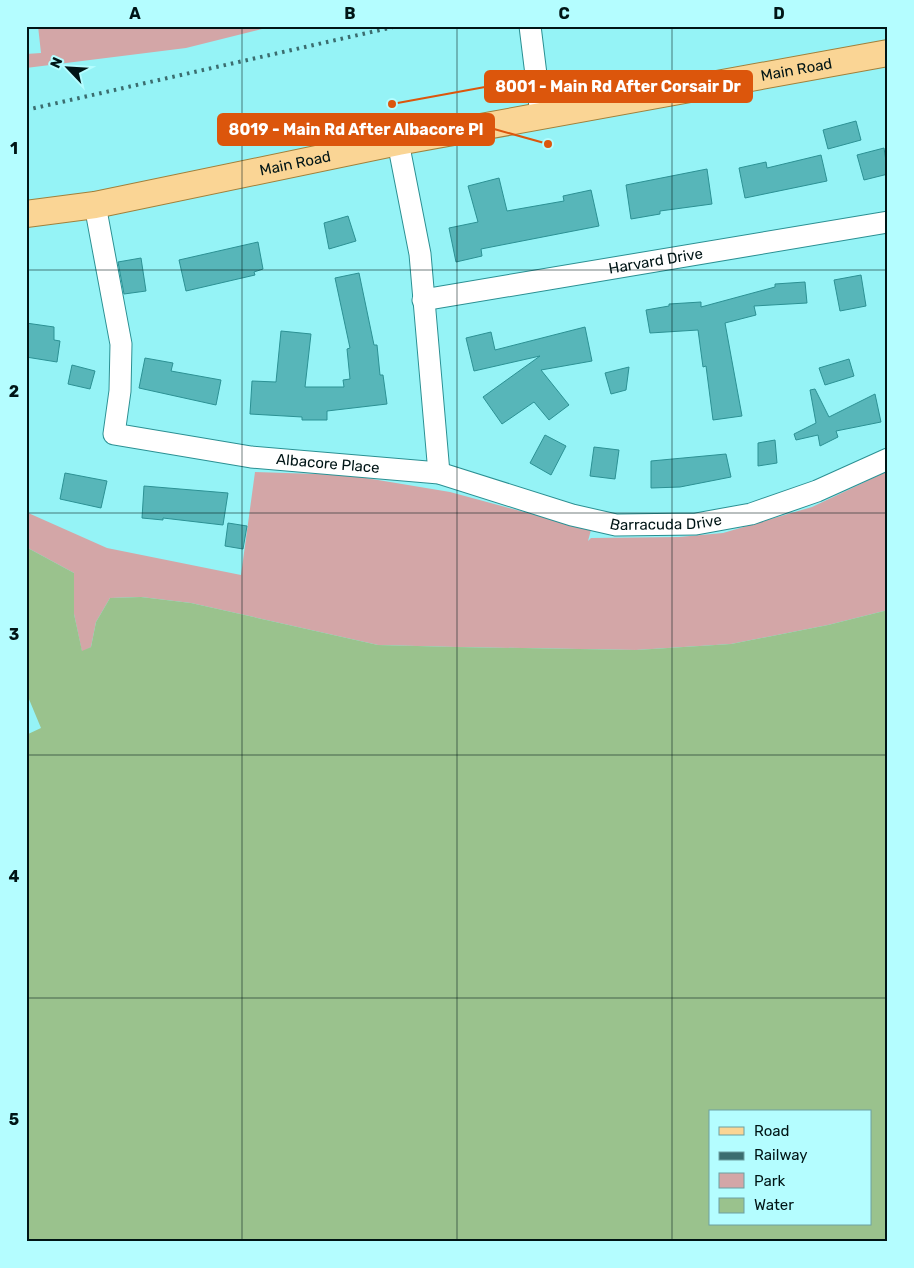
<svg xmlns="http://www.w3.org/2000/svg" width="914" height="1268" viewBox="0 0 914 1268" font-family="Rubik,sans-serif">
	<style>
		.green { fill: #d3a6a7 }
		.water { fill: #9ac28d; fill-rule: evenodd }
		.building { fill: #57b6b9; stroke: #2c9194 }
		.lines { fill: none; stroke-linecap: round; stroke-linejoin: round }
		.minor-casing { stroke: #2b9093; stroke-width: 23 }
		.major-casing { stroke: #a1803b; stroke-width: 28 }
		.minor { stroke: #fff; stroke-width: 21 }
		.major { stroke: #fad595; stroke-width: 26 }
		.rail { stroke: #3b6d6f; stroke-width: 4; stroke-dasharray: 2.5 5; stroke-linecap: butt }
		.grid { fill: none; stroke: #001516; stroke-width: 1; stroke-opacity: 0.55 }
		.labels { text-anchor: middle; stroke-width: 5; stroke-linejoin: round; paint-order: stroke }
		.street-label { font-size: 15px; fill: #001516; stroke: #b4fdff }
		.leader { fill: none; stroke: #dc560c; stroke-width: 2 }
		.callout-dot { fill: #dc560c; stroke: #b4fdff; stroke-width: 2 }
		.callout { fill: #dc560c; stroke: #dc560c; stroke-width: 2 }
		.callout-label { font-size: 16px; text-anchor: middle; font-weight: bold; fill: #fff }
		.neatline { fill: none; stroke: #001516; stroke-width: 2 }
		.grid-label { font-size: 16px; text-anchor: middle; font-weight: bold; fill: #001516 }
	</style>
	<rect width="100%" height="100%" fill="#95f3f6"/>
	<!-- green -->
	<path class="green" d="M 38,26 L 274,26 L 186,48 L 26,68 L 26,54 L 41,53 Z
		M 888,471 L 888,610 L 828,625 L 731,644 L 636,650 L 456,647 L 378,645 L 191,603 L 141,597 L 110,598 L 96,622 L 91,647 L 82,652 L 74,614 L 74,573 L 26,547 L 26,512 L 107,548 L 241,575 L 255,472 L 348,475 L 450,492 L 591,530 L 588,541 L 591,538 L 679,537 L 723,533 L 812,507 Z"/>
	<!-- water -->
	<path class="water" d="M 26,547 L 74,573 L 74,614 L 82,651 L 91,647 L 96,622 L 110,598 L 141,597 L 191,603 L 378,645 L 456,647 L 636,650 L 731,644 L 828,625 L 888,610 L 888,1242 L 26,1242 L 26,735 L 41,728 L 26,692 ZM 710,1112 L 870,1112 L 870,1224 L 710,1224 Z"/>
	<!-- building -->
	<path class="building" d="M 856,121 L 861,140 L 828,149 L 823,130 Z
		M 884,148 L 888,174 L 864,180 L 857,155 Z
		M 821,155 L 827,181 L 745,198 L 739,168 L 766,162 L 767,168 Z
		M 707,169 L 712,204 L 660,211 L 660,214 L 631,219 L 626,185 Z
		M 499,178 L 507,211 L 564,201 L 563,196 L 591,190 L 599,226 L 481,249 L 482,256 L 456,262 L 449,228 L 478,222 L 468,186 Z
		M 348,216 L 356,241 L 329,249 L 324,223 Z
		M 258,242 L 263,269 L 254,272 L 255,275 L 186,291 L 179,260 Z
		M 141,258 L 146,291 L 124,294 L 118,262 Z
		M 359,273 L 374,345 L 377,345 L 380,375 L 383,375 L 387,404 L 327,411 L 327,420 L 302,420 L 302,417 L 250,414 L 252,381 L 276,382 L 281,331 L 311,334 L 305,387 L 344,387 L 343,380 L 350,379 L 347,349 L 350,348 L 335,278 Z
		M 861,275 L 866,306 L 840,311 L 834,280 Z
		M 805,282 L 807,303 L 754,306 L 756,315 L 725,323 L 742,416 L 713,420 L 706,366 L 703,367 L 698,330 L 650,333 L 646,310 L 669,306 L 669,304 L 701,302 L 701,307 L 775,287 L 775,284 Z
		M 26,323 L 54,327 L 54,340 L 60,341 L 57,362 L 26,357 Z
		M 585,327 L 592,361 L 541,370 L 569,405 L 549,420 L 534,402 L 502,424 L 483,397 L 540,356 L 474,371 L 466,338 L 491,332 L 495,350 Z
		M 145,358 L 173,363 L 171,371 L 221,380 L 216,405 L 139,388 Z
		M 849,359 L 854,376 L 825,385 L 819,368 Z
		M 72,365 L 95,371 L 90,389 L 68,384 Z
		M 629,367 L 626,390 L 611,394 L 605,373 Z
		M 815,389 L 829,417 L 875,394 L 881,422 L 836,431 L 838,437 L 820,446 L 818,435 L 796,440 L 794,434 L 816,423 L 810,390 Z
		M 545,435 L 566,446 L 551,475 L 530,463 Z
		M 775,440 L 777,463 L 758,466 L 758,443 Z
		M 594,447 L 619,450 L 615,479 L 590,476 Z
		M 726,454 L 731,477 L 680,487 L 651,488 L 651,461 Z
		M 65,473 L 107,481 L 101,508 L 60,499 Z
		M 144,486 L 228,493 L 223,525 L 163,518 L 163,520 L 142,518 Z
		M 228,523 L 247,526 L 243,549 L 225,546 Z"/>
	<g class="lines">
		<defs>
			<g id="minor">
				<path d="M 530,26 L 541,115"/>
				<path d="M 398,142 L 420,254 L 439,473"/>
				<path id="s1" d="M 95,205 L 121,344 L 120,391 L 114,434 L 251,457 L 439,473 L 572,515 L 616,525 L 696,524 L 751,514 L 817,491 L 888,459"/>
				<path id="s2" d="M 423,300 L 888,222"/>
			</g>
			<g id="major">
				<path id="s3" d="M 26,214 L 95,205 L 398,142 L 888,53"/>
			</g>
		</defs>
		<!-- minor casing -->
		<use href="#minor" class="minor-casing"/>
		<!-- major casing -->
		<use href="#major" class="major-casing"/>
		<!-- minor -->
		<use href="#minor" class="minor"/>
		<!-- major -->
		<use href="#major" class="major"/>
		<!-- rail -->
		<path class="rail" d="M 26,110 L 398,26"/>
	</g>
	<!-- grid -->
	<path class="grid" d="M 242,26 L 242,1242M 457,26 L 457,1242M 672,26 L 672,1242M 26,270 L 888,270M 26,513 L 888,513M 26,755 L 888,755M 26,998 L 888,998"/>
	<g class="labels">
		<!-- street labels -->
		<g class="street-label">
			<text dy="5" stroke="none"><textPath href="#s3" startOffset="784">Main Road</textPath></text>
			<text dy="5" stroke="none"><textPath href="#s3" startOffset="274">Main Road</textPath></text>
			<text dy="5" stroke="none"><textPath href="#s2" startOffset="236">Harvard Drive</textPath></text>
			<text dy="5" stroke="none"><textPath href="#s1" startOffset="448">Albacore Place</textPath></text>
			<text dy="5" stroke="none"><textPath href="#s1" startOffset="794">Barracuda Drive</textPath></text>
		</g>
	</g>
	<!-- callouts -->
	<path class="leader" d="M392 104L485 87M548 144L494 129"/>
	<g class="callout-dot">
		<circle cx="392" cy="104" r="5"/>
		<circle cx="548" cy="144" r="5"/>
	</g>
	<g class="callout">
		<rect x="485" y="71" width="267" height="31" rx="5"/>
		<rect x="218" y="114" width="276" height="31" rx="5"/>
	</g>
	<g class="callout-label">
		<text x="618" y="92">8001 - Main Rd After Corsair Dr</text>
		<text x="356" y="135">8019 - Main Rd After Albacore Pl</text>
	</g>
	<!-- border -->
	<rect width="914" height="1268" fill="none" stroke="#b4fdff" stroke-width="55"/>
	<!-- legend -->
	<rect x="709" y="1110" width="162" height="115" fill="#b4fdff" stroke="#6ca0a2"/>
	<rect x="719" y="1127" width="25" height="8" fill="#fad595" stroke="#6ca0a2"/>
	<text x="754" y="1136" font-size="15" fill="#001516">Road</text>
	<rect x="719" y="1152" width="25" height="8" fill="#3b6d6f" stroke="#6ca0a2"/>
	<text x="754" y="1160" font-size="15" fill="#001516">Railway</text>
	<rect x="719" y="1173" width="25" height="15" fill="#d3a6a7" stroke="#6ca0a2"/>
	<text x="754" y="1186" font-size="15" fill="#001516">Park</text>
	<rect x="719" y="1198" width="25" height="15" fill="#9ac28d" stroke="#6ca0a2"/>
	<text x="754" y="1210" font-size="15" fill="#001516">Water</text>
	<!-- north arrow -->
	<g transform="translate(68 68) rotate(295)" stroke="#b4fdff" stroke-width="4" paint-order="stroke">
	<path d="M0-4L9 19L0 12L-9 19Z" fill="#001516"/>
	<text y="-8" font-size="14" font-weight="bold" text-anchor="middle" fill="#001516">N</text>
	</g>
	<rect x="28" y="28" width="858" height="1212" class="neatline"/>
	<g class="grid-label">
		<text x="135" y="19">A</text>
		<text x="350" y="19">B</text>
		<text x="564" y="19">C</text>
		<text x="779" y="19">D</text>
		<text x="14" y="154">1</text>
		<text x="14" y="397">2</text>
		<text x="14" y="640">3</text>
		<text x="14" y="882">4</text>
		<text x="14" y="1125">5</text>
	</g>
</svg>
